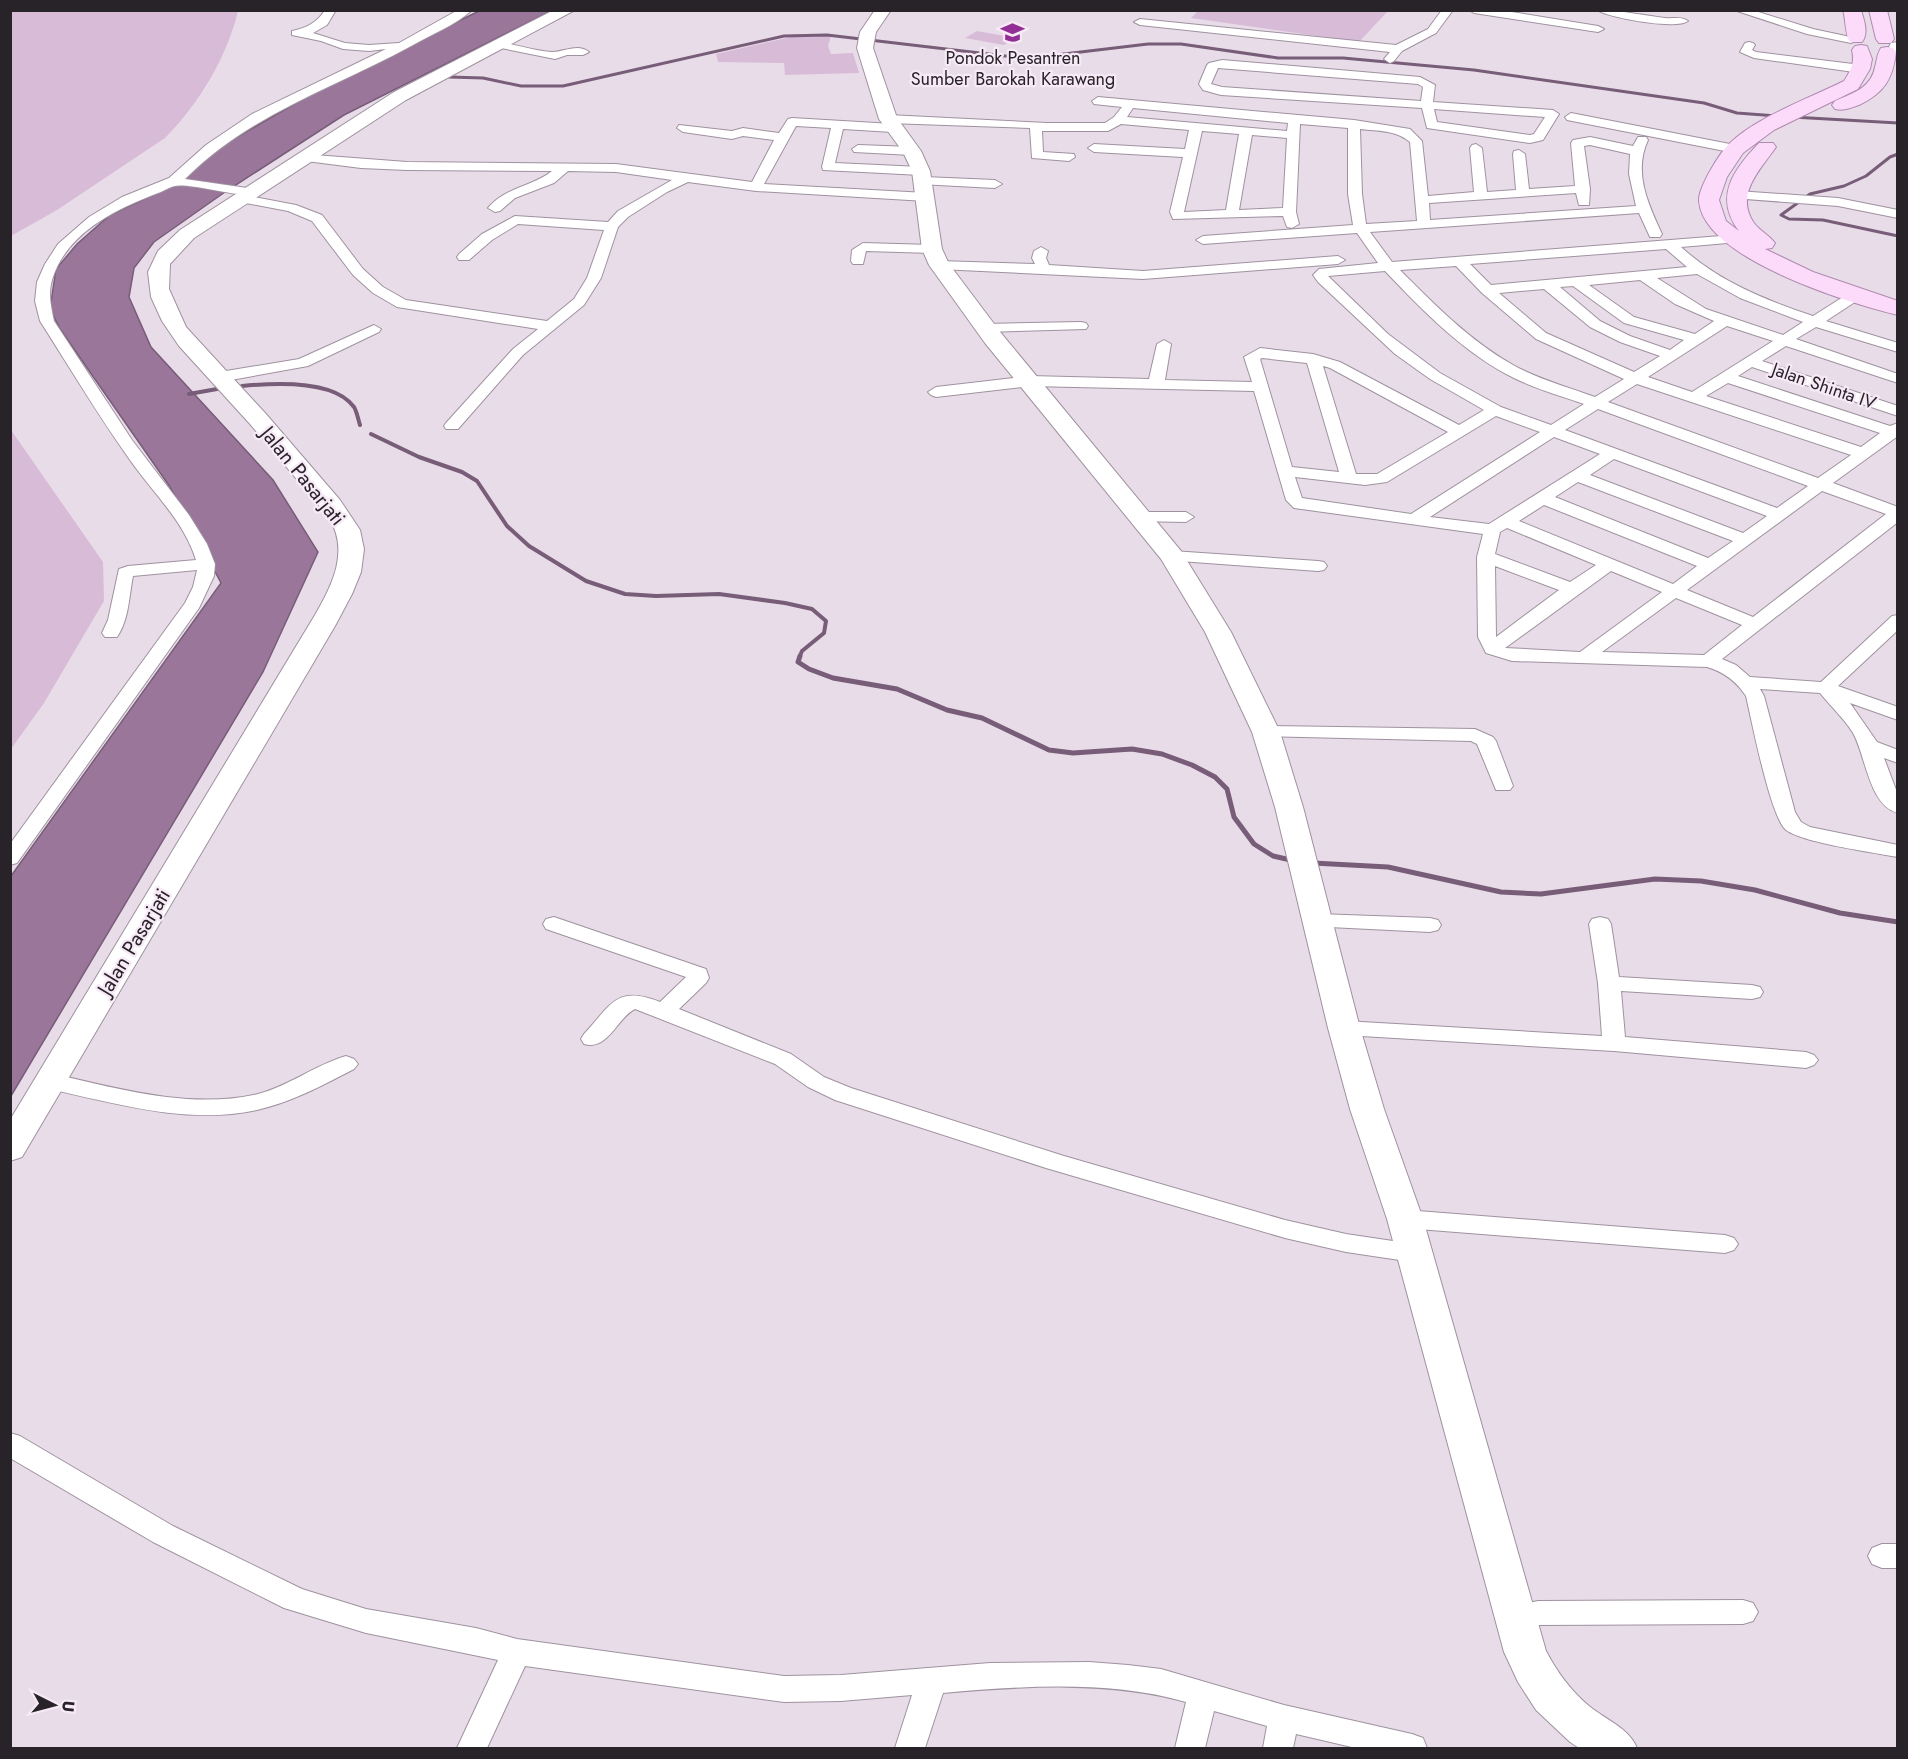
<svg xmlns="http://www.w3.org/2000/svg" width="1908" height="1759" viewBox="0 0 1908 1759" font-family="Jost,sans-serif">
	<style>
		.green { fill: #d8bcd7 }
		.water { fill: #9a769a; stroke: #785d78; stroke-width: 1.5 }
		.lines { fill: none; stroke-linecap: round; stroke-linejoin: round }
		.stream-far2 { stroke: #785d78; stroke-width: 3 }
		.stream-far1 { stroke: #785d78; stroke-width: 4 }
		.stream { stroke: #785d78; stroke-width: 5 }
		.street-casing { stroke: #9f929f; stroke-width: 2 }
		.secondary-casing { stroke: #9f929f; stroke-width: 2 }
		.primary-casing { stroke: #af8aaf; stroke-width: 2 }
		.street { fill: #fff; fill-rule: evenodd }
		.secondary { fill: #fff; fill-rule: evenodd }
		.primary { fill: #fbdafa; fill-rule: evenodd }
		.labels { text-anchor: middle; stroke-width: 4.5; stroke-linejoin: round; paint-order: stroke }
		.far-poi-label { font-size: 18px; fill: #282328; stroke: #f7e9f6 }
		.far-street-label { font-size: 18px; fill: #282328; stroke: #f7e9f6 }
		.street-label { font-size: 21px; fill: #282328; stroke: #f7e9f6 }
	</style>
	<rect width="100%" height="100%" fill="#e9dce9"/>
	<!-- green -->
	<path class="green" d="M 11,10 L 238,10 L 238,11 C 227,57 199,104 165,138 L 57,210 L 11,236 Z
		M 1199,10 L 1388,11 L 1359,42 L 1191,18 Z
		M 977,31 L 1016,38 L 1004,45 L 965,38 Z
		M 795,36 L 831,36 L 828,46 L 831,54 L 853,53 L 859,73 L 785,75 L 784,63 L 718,62 L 716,54 Z
		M 11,430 L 103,562 L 104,601 L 44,703 L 11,749 Z"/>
	<!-- water -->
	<path class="water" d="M 479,11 L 551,11 L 344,115 L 225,192 L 154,242 L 134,268 L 129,297 L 151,347 L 273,480 L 318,552 L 263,672 L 11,1096 L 11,876 L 221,583 L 170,487 L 60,329 L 50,309 L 56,269 L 77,244 L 110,215 L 176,184 L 220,147 L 322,88 Z"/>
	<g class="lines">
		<!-- stream-far2 -->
		<path class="stream-far2" d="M 449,77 L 483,78 L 521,86 L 563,86 L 784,36 L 827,35 L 1014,57 L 1047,56 L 1148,44 L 1181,44 L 1278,58 L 1343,58 L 1474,70 L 1704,103 L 1737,113 L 1777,116
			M 1792,117 L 1898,123
			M 1898,154 L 1890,157 L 1866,176 L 1844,186 L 1810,194 L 1781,215 L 1789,219 L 1823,220 L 1898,236"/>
		<!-- stream-far1 -->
		<path class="stream-far1" d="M 242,386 C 272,383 334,379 354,407 C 357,412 358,419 360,425
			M 189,394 L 217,389
			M 371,434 L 419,457 L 462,472 L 477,481 L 507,526 L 529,546 L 586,581 L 625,594 L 656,596 L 719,594 L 785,603 L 812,609 L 826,621 L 824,633 L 802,651 L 799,658"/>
		<!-- stream -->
		<path class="stream" d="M 800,656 L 798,662 L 809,669 L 833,678 L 897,689 L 947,710 L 982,718 L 1049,750 L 1073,753 L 1132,749 L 1162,754 L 1192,765 L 1215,777 L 1227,789 L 1234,817 L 1254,844 L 1273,856 L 1295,861
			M 1313,863 L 1388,867 L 1501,892 L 1541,894 L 1655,879 L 1701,881 L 1755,890 L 1840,913 L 1898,922"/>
		<defs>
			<path id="street" d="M 325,10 L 336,10 L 327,25 L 313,33 L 345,43 L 369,45 L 399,43 L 458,10 L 472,10 C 456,25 432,34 413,45 C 333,89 251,113 185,179 L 254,189 L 256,192 L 249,196 L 296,205 L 322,215 L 363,269 L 383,287 L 406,300 L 547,321 L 574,299 L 587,278 L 604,230 L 518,224 L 492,240 L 469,260 L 459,260 L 457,257 L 459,254 L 482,234 L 515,216 L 608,222 L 618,211 L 672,180 L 616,172 L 568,171 L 554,183 L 515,198 L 500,211 L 495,212 L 488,208 C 505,187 532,187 552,171 L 407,170 L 361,168 L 306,161 L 300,157 L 301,154 L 407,162 L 616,164 L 752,182 L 774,140 L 743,136 L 732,139 L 683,132 L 677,128 L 679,125 L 732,131 L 743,128 L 779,133 L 788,119 L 792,118 L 893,124 L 899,128 L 893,132 L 843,129 L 835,163 L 921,167 L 927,171 L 921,175 L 823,170 L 822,167 L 831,128 L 796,126 L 764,184 L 926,193 L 933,197 L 926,201 L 756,191 L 688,182 L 667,192 L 628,217 L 618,227 L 601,278 L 584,305 L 523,355 L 458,429 L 446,429 L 444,426 L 446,423 L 513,349 L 538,329 L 397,307 L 373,293 L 353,275 L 312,221 L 288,211 L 235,201 L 233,198 L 238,194 C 226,193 185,183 175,186 C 169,187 164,191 158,193 C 116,209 66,233 52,280 C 48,294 51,307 54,321 L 132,440 L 189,515 L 207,544 L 215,564 L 214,576 L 199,608 L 17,863 L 10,865 L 10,844 L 185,603 L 193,587 L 197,570 L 133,576 C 129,596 129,620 117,637 L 105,637 L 102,633 L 108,620 L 119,569 L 128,566 L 196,560 C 184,521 153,493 130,460 C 98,415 70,368 40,321 L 35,301 L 37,282 L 45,264 L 58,244 L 89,217 L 122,197 L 169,178 L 206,145 L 252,114 L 386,49 L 369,51 L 343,49 L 321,41 L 292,35 L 292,31 C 306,28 317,23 325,10 Z
				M 1442,10 L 1453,10 L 1436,33 L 1402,51 L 1394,61 L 1390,63 L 1384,59 L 1390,52 L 1140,25 L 1134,22 L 1140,19 L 1396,45 L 1428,29 Z
				M 1469,10 L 1499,10 L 1598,26 L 1604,29 L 1598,32 L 1474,13 Z
				M 1597,10 C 1620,10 1641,15 1665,18 C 1673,19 1681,16 1688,21 C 1676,30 1609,18 1597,10 Z
				M 1734,10 L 1752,10 L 1813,29 L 1855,38 L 1857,40 L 1851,43 L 1807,34 Z
				M 500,42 C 517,45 535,51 552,52 C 564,52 578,43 589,52 L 583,55 L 567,55 L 555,59 L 496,47 L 496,43 Z
				M 1749,42 L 1753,43 L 1755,45 L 1752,50 L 1756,52 L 1861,65 L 1867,69 L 1861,73 L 1754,58 L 1740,52 L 1745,43 Z
				M 1222,60 L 1420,77 L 1435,85 L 1433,102 L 1553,110 L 1559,114 L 1543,140 L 1530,143 L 1427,128 L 1422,108 L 1221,95 L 1203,90 L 1199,84 L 1207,65 L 1209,63 ZM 1218,68 L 1418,84 L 1423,87 L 1421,101 L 1222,87 L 1211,84 ZM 1434,109 L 1545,117 L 1534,134 L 1530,135 L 1437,122 Z
				M 1098,97 L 1354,120 L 1410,129 L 1422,141 L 1428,196 L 1474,192 L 1470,148 L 1472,145 L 1476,144 L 1482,148 L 1487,192 L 1516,190 L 1513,154 L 1514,151 L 1519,150 L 1525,154 L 1529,189 L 1575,186 L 1571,143 L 1573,140 L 1590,137 L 1633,146 L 1638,137 L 1646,137 L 1648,140 C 1633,172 1648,204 1662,234 L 1660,237 L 1650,237 L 1639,213 L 1370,232 L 1392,262 L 1734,235 L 1739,236 L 1741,239 L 1739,242 L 1681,247 C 1718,281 1765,300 1813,316 L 1851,292 L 1861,292 L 1863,295 L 1861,298 L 1826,321 L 1898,343 L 1898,352 L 1816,327 L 1796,339 L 1898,374 L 1898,383 L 1786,346 L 1762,361 L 1898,406 L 1898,416 L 1752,367 L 1738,376 L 1890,426 L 1898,423 L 1898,436 L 1833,483 L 1898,507 L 1898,522 L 1722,659 L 1736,665 L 1750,677 L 1821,682 L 1892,616 L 1898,615 L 1898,630 L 1838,686 L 1898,707 L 1898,720 L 1850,703 L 1877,742 L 1898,750 L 1898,763 L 1884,758 L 1898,795 L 1898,813 C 1869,806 1866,756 1853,733 C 1844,718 1831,707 1820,693 L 1760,689 L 1764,696 L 1795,812 L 1801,822 L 1810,827 L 1898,845 L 1898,857 C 1876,853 1798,842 1785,829 C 1770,814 1752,722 1746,696 C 1736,681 1724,672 1707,667 L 1512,661 L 1486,653 L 1478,637 L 1477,557 L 1483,534 L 1294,508 L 1286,500 L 1254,391 L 1030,386 L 936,397 L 931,395 L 928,392 L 936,387 L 1030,376 L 1149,379 L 1157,344 L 1164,340 L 1171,344 L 1165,380 L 1252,382 L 1244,357 L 1260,348 L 1313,354 L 1340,362 L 1459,425 L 1484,410 L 1430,379 L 1395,354 L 1318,282 L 1313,275 L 1319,269 L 1378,263 L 1357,233 L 1203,244 L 1196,240 L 1203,236 L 1353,225 L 1348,194 L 1348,128 L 1300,124 L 1296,212 L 1299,224 L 1292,228 L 1287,227 L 1283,216 L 1173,219 L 1170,212 L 1183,157 L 1094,152 L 1088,148 L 1094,144 L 1185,149 L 1189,130 L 1121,124 L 1108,131 L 1042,131 L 1043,152 L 1074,154 L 1075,157 L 1069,161 L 1032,158 L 1030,128 L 888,123 L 882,119 L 888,115 L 1047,123 L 1105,123 L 1114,117 L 1122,107 L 1094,104 L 1092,101 ZM 1133,108 L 1288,123 L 1287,131 L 1127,117 ZM 1360,129 C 1378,131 1396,130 1410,142 L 1417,221 L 1366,224 L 1362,194 ZM 1202,131 L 1239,134 L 1226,210 L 1184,212 ZM 1252,135 L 1287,138 L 1283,208 L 1239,210 ZM 1590,145 L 1630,154 L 1629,174 L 1636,206 L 1430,220 L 1429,203 L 1576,193 L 1579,205 L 1589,205 L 1590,189 L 1584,146 ZM 1666,249 L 1687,267 L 1491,285 L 1470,264 ZM 1456,266 L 1482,293 L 1536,339 L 1624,379 L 1595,397 C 1568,387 1538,379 1513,365 C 1470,341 1434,304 1400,270 ZM 1385,271 C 1423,311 1465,354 1514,378 C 1536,389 1561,396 1584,404 L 1551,425 L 1501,407 L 1440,373 L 1388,334 L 1328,276 ZM 1697,274 L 1740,298 L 1803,322 L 1783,335 L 1706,309 L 1657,278 ZM 1640,280 L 1675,304 L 1714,321 L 1695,334 L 1634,317 L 1589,285 ZM 1573,286 L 1624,323 L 1684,340 L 1670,350 L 1630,336 L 1600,321 L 1560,287 ZM 1544,289 L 1590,327 L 1620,342 L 1660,356 L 1634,372 L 1546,333 L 1499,293 ZM 1727,326 L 1773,341 L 1692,392 L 1648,377 ZM 1262,358 L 1307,363 L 1339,472 L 1292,467 L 1260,359 ZM 1323,366 L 1330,368 L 1448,432 L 1377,474 L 1356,474 ZM 1728,383 L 1880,433 L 1861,447 L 1706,396 ZM 1637,384 L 1851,455 L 1818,478 L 1608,402 ZM 1598,409 L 1808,486 L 1777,508 L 1565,430 ZM 1496,416 L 1540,432 L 1411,514 L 1302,498 L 1295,477 L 1365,485 L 1387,482 ZM 1554,437 L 1600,454 L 1489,524 L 1430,517 ZM 1614,459 L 1767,516 L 1743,533 L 1590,475 ZM 1578,482 L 1733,541 L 1708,558 L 1555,497 ZM 1822,491 L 1886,514 L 1753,617 L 1687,590 ZM 1544,505 L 1697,566 L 1673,584 L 1519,521 ZM 1507,528 L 1596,565 L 1570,582 L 1495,554 L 1500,532 ZM 1495,566 L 1559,590 L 1496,637 ZM 1611,571 L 1662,592 L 1580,652 L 1505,648 ZM 1676,598 L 1742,625 L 1704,655 L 1602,652 Z
				M 1571,113 L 1735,145 L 1741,149 L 1735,153 L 1567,120 L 1565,117 Z
				M 858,145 L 912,147 L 918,151 L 912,155 L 854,152 L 852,149 Z
				M 924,177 L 995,180 L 1002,184 L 995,188 L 919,184 L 917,181 Z
				M 1737,191 L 1838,198 L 1898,210 L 1898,218 L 1838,206 L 1732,198 L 1730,195 L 1732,192 Z
				M 863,243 L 932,245 L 939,249 L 932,253 L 866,251 L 863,264 L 853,264 L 851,261 L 852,250 Z
				M 1041,247 L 1048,251 L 1046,258 L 1049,265 L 1143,271 L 1338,256 L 1345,260 L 1338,264 L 1143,279 L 939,269 L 932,265 L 939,261 L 1035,264 L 1032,258 L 1034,251 Z
				M 1081,322 L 1086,323 L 1088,326 L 1086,329 L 986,332 L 979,328 L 986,324 Z
				M 374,325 L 381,329 L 379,332 L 308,366 L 220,382 L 212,377 L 220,372 L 299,359 Z
				M 1141,512 L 1186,512 L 1194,517 L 1186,522 L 1135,521 L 1133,517 L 1135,513 Z
				M 1172,551 L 1318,561 L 1324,562 L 1327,566 L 1324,570 L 1318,571 L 1166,560 L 1163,556 L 1166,552 Z
				M 1266,726 L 1475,729 L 1493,737 L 1496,741 L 1513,786 L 1510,790 L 1496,790 L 1477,744 L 1471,741 L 1259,736 L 1256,732 L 1259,728 Z
				M 1317,914 L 1430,918 L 1438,920 L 1441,925 L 1438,930 L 1430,932 L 1309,926 L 1306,921 L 1309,916 Z
				M 554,917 L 706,969 L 709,978 L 706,983 L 679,1009 L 791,1054 L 824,1077 L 851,1088 L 1064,1156 L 1285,1220 L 1346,1234 L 1413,1244 L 1422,1247 L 1426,1253 L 1422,1259 L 1413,1262 L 1346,1252 L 1285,1238 L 1046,1168 L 835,1100 L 808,1087 L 775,1064 L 635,1009 C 617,1018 608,1051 584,1044 L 581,1039 L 584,1034 C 612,1004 616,985 660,1002 L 686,977 L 546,929 L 543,924 L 546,919 Z
				M 1600,917 L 1608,919 L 1611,924 L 1619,977 L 1752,985 L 1760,987 L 1763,992 L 1760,997 L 1752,999 L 1621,991 L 1625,1037 L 1806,1052 L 1814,1055 L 1818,1060 L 1814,1065 L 1806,1068 L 1614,1051 L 1344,1035 L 1336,1033 L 1333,1028 L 1336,1023 L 1344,1021 L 1602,1036 L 1598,983 L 1589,924 L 1592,919 Z
				M 346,1056 L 354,1059 L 358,1064 L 354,1069 C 323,1085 292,1102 257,1110 C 189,1125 117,1104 50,1089 L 42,1086 L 38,1081 L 42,1076 L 50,1073 C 116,1088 190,1110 258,1094 C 289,1086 315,1065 346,1056 Z
				M 1405,1210 L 1725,1235 L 1734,1238 L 1738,1244 L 1734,1250 L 1725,1253 L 1405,1228 L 1396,1225 L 1393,1219 L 1396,1213 Z
				M 10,1433 L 20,1436 L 173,1526 L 302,1589 L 366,1609 L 476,1628 L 517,1639 L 784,1676 L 841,1675 L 990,1663 L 1089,1662 L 1128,1665 L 1161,1669 L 1284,1705 L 1412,1734 L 1423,1738 L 1427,1748 L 1356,1748 L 1296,1734 L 1293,1748 L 1263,1748 L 1267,1726 L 1214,1711 L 1205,1748 L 1175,1748 L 1186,1702 C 1109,1680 1022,1686 943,1693 L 925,1748 L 895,1748 L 912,1695 L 841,1701 L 784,1702 L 525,1666 L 487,1748 L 457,1748 L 498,1660 L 366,1633 L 284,1608 L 153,1542 L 10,1458 Z
				M 1882,1544 L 1898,1544 L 1898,1568 L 1882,1568 L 1872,1564 L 1868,1556 L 1872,1548 Z
				M 1743,1600 L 1753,1603 L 1758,1612 L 1753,1621 L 1743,1624 L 1538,1625 L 1514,1629 L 1504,1626 L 1499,1617 L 1504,1608 L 1538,1601 Z"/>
			<path id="secondary" d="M 554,10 L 575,10 L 406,100 L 194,238 L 170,264 L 169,289 L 186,327 L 266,414 L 340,500 L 360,530 L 364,549 L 361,572 L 352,594 L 335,626 L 22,1157 L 10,1161 L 10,1120 L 315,615 C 333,584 350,550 328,516 L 250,424 L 179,346 L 162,321 L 151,297 L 148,272 L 158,251 L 180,230 L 394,92 Z
				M 875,10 L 891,10 L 876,32 L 873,48 L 897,118 L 921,151 L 930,171 L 942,249 L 949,264 L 1001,333 L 1181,551 L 1231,632 L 1280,732 L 1303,807 L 1360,1028 L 1384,1109 L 1423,1219 L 1546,1651 C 1557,1672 1571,1691 1589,1706 C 1606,1720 1629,1728 1637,1748 L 1579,1748 L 1570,1742 L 1536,1710 L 1518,1682 L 1504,1652 L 1387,1219 L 1350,1109 L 1328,1028 L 1275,807 L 1252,732 L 1205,632 L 1161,559 L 985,343 L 929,265 L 922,249 L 912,171 L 903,152 L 879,119 L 857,48 L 860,32 Z
				M 1898,42 L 1898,52 L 1891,51 L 1889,47 L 1891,43 Z"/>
			<path id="primary" d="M 1843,10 L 1861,10 C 1864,20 1869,33 1862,42 L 1850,42 C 1845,35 1846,20 1843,10 Z
				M 1869,10 L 1887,10 L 1894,39 L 1891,43 L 1879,43 L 1876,39 Z
				M 1861,45 L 1867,46 L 1872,59 L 1870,69 L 1858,89 L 1774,130 L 1743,153 L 1727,177 L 1719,200 L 1726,221 L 1739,231 C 1713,197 1734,169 1759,143 L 1773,143 L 1776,147 C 1761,169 1734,194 1754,223 C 1760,231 1769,235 1775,243 L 1772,248 L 1765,249 L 1813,272 L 1898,301 L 1898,315 C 1850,303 1703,259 1699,201 C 1698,188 1719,154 1728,145 C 1754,118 1810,98 1844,81 C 1851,70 1855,63 1852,50 L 1855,46 Z
				M 1887,47 L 1893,48 L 1896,52 C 1893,79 1884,93 1859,105 C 1850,108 1844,111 1835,109 L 1832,105 L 1835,101 C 1853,93 1871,88 1875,67 C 1877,60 1877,54 1881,48 Z"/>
		</defs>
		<!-- street casing -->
		<use href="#street" class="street-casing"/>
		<!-- secondary casing -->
		<use href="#secondary" class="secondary-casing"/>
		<!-- primary casing -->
		<use href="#primary" class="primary-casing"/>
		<!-- street -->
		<use href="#street" class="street"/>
		<!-- secondary -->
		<use href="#secondary" class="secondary"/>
		<!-- primary -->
		<use href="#primary" class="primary"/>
	</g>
	<!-- icons -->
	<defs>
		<symbol id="school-bare" viewBox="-9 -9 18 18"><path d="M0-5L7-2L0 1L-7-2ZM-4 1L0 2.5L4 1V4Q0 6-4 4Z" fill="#922e95" stroke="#f7e9f6" stroke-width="2.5" paint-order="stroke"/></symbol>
	</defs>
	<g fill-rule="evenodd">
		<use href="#school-bare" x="996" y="16" width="33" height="33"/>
	</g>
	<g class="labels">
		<!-- far-poi labels -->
		<g class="far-poi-label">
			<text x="1013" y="64">Pondok Pesantren<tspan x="1013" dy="21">Sumber Barokah Karawang</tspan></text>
		</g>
		<!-- far-street labels -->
		<g class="far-street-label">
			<text transform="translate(1824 386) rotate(19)" y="6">Jalan Shinta IV</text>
		</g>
		<!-- street labels -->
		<g class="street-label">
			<text transform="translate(303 476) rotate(51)" y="7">Jalan Pasarjati</text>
			<text transform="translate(134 942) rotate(-59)" y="7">Jalan Pasarjati</text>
		</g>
	</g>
	<!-- border -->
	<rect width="1908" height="1759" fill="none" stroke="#282328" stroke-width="24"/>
	<!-- north arrow -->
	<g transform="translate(54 1705) rotate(96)" stroke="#f7e9f6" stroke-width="4.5" paint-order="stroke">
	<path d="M0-4.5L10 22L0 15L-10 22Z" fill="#282328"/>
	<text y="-9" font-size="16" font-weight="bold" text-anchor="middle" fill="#282328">U</text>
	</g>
</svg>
